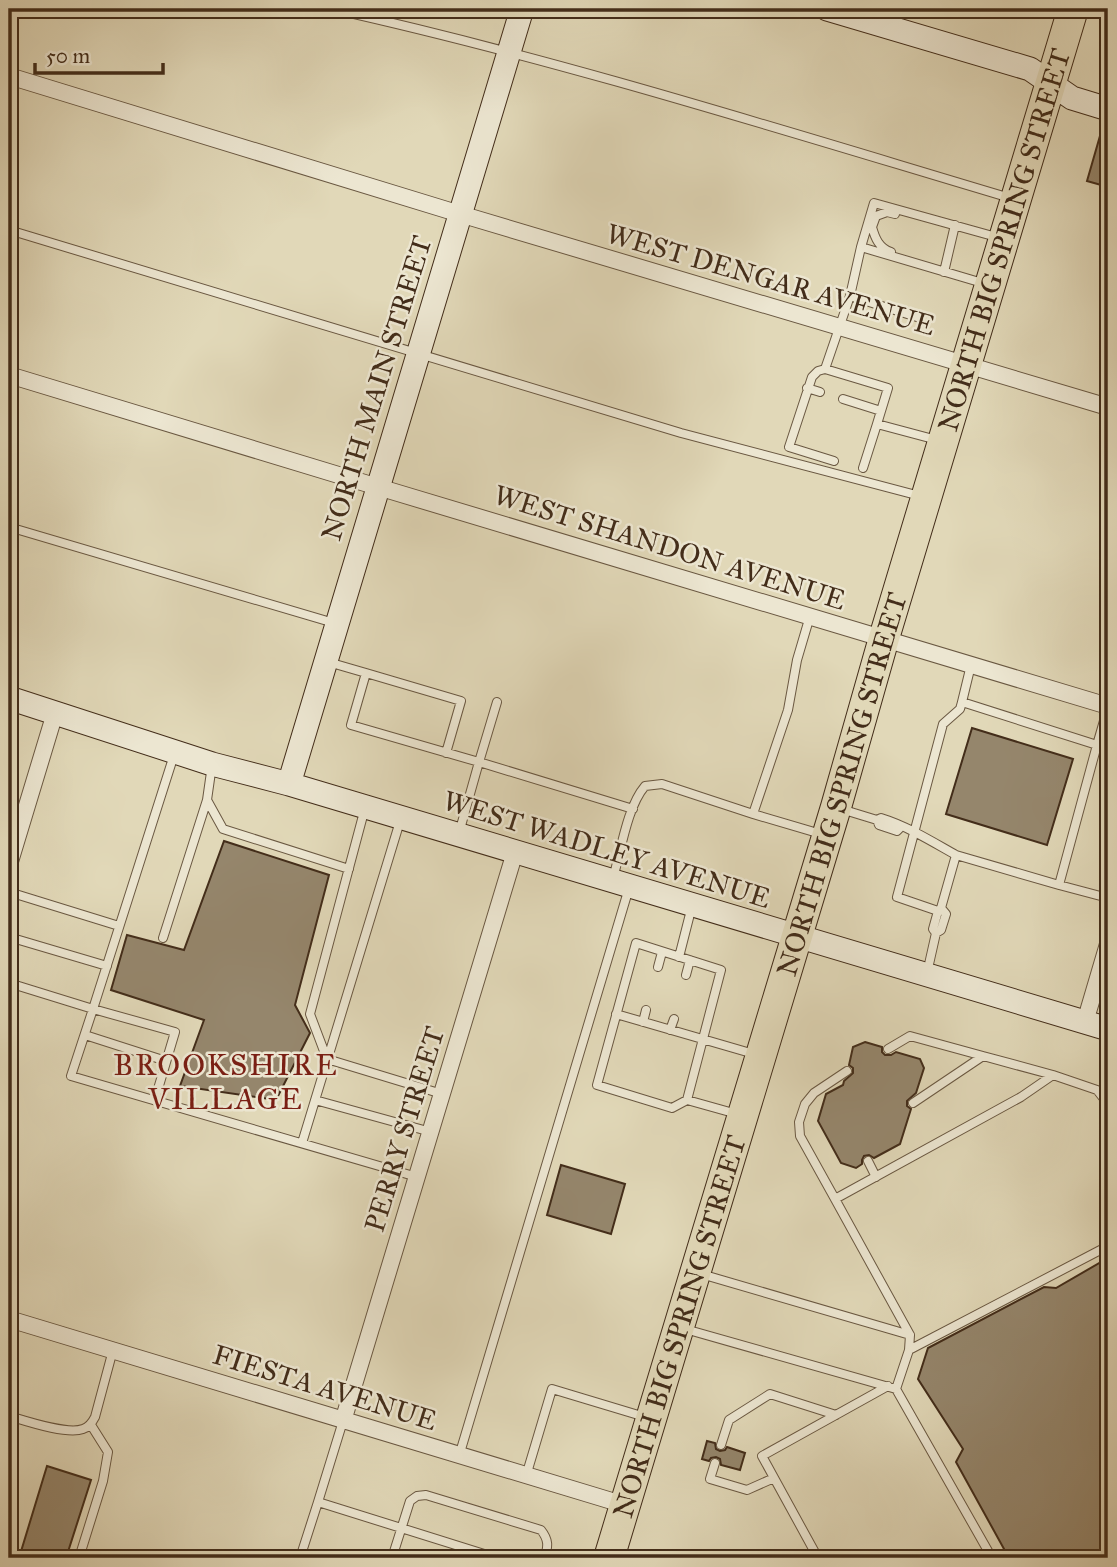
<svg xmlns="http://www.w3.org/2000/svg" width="1117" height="1567" viewBox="0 0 1117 1567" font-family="'IM FELL Great Primer',serif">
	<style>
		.building { fill: #95866c; stroke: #432d1a; stroke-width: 2 }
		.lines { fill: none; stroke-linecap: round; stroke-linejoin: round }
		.lane-casing { stroke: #6a5842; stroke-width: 10 }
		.street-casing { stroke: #6a5842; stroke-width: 18 }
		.secondary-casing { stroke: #432d1a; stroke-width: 25 }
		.highway-casing { stroke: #432d1a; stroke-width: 32 }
		.lane { stroke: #ece6d1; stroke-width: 8 }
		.street { stroke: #ece6d1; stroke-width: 16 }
		.secondary { stroke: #ece6d1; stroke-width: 23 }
		.highway { stroke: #e1d8b8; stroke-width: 30 }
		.labels { text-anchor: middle; stroke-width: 5; stroke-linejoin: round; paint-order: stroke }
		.street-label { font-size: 28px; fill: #432d1a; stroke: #ece6d1 }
		.neighbourhood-label { font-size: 30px; letter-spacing: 2px; fill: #7a1f14; stroke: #ece6d1 }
	</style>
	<rect width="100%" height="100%" fill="#e1d8b8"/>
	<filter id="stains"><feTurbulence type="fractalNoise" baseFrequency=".00286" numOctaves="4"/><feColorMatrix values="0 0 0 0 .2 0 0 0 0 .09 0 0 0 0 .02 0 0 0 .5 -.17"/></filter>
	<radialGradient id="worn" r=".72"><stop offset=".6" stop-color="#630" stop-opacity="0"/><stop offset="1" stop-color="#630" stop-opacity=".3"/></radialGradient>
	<!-- building -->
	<path class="building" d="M 1104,122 L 1108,123 L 1108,187 L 1087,181 Z
		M 972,728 L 1073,759 L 1047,845 L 946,814 Z
		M 224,841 L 329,875 L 295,1005 L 310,1033 L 276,1100 L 180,1086 L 204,1020 L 111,990 L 127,935 L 184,950 Z
		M 865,1042 L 882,1047 L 882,1052 L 885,1055 L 891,1055 L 896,1052 L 920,1059 L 924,1068 L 916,1093 L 907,1101 L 907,1106 L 911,1109 L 900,1144 L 874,1158 L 869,1155 L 864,1156 L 862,1160 L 862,1164 L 856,1168 L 841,1163 L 818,1121 L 826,1094 L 843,1085 L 844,1081 L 853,1073 L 853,1068 L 849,1065 L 853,1047 Z
		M 561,1165 L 625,1184 L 611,1234 L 547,1215 Z
		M 1108,1258 L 1108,1549 L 1092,1558 L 1009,1558 L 956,1462 L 963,1449 L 918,1379 L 928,1348 L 1044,1287 L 1056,1288 Z
		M 707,1441 L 715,1443 L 716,1449 L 720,1451 L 725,1450 L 727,1447 L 745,1453 L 740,1470 L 721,1465 L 720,1459 L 716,1457 L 711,1458 L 709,1461 L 702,1459 Z
		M 47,1466 L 91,1480 L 66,1558 L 19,1558 Z"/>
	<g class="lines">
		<defs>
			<path id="lane" d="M 332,9 C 561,60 785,131 1010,198
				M 9,230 L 681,433 L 920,496
				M 861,247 L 986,284
				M 891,252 C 879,248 875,238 872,227 L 876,216 L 887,212 L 895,214
				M 944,272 L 955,225
				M 850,296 L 920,318
				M 825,369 L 850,296 L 861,247 L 874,203 L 1000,238
				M 807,388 L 820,392
				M 843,399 L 881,411
				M 834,461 L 789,447 L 812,377 L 818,371 L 825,369 L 888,388 L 877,424
				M 863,468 L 877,424 L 937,440
				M 9,527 L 334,623
				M 810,616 L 797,660 L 788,710 L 753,814 L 821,834
				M 328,662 L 366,673
				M 962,702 L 971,665
				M 1097,745 L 1108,707
				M 446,753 L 461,701 L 366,673 L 351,725 L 479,762 L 497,702
				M 212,765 L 207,800 L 223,829 L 349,869
				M 365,808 L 310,1014 L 327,1059 L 442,1094
				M 841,809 L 877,820 L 879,825 L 897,831 L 901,827
				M 877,820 L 881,818 C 907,826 931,841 956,855
				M 459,833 L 479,762 L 633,809
				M 613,878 C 621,851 627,807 645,786 L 662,784 L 753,814
				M 1059,885 L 1108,898
				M 9,892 L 119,926
				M 936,933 L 933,929 L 938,911 L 941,908 L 956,855 L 1059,885 L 1097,745 L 962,702 L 960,709 L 943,724 L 897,897 L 938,911
				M 9,937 L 107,966
				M 163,938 L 207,800
				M 679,957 L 692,906
				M 658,967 L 662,952
				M 927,973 L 936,933 L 941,930 L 946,914 L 941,908
				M 686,975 L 690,960
				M 9,983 L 93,1009 L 174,755
				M 616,1014 L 754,1054
				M 643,1022 L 646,1010
				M 670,1030 L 674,1019
				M 85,1035 L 166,1061
				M 888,1049 L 910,1036 L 983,1056
				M 155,1099 L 175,1032 L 93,1009 L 71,1076 L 417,1177
				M 315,1100 L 431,1132
				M 687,1100 L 721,970 L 636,943 L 597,1085 L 672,1108 L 687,1100 L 737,1114
				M 913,1103 L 983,1056 L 1053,1075
				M 302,1143 L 401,818
				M 868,1161 L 876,1177
				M 835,1199 L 800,1136 L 799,1122 L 805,1104 L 814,1093 L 847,1071
				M 701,1274 L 910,1335
				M 685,1329 L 896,1389 L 992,1558
				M 909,1350 L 1108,1246
				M 896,1389 L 909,1350 L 910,1335 L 835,1199 L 1021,1097 L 1053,1075 L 1097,1090 L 1108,1104
				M 9,1416 C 26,1421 67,1435 83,1429 C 89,1427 92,1423 95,1417 L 113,1350
				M 343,1421 L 318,1502 L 497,1558
				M 721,1445 L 729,1420 L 770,1394 L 836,1415
				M 459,1456 L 629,888
				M 715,1463 L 710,1479 L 747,1490 L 774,1478
				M 526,1476 L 552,1389 L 645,1417
				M 79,1558 L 103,1481 L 108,1452 L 91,1425
				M 300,1558 L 318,1502
				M 392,1558 L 410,1501 L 417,1496 L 426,1495 L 541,1530 C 549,1540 548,1546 545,1558
				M 818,1558 L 762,1456 L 888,1386"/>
			<path id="street" d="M 9,76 L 460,214 L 1108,407
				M 9,375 L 378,487 L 1108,706
				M 9,865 L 55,713
				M 1085,1022 L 1108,944
				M 9,1319 L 625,1505
				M 343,1421 L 515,852"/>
			<path id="secondary" d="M 827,9 L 1030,69 L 1072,98 L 1108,109
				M 9,698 L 212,764 L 289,784 L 1108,1029
				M 289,784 L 522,9"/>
			<g id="highway">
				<path id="s1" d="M 609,1558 L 836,807 L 884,638 L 1073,9"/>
			</g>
		</defs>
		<!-- lane casing -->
		<use href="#lane" class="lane-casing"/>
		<!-- street casing -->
		<use href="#street" class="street-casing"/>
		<!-- secondary casing -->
		<use href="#secondary" class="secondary-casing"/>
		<!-- highway casing -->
		<use href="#highway" class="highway-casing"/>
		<!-- lane -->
		<use href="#lane" class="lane"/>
		<!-- street -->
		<use href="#street" class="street"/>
		<!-- secondary -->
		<use href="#secondary" class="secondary"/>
		<!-- highway -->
		<use href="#highway" class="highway"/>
	</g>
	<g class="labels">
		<!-- street labels -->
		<g class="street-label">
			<text dy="10" stroke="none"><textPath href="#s1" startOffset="1376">NORTH BIG SPRING STREET</textPath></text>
			<text transform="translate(771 279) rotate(16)" y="10">WEST DENGAR AVENUE</text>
			<text transform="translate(376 388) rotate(-73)" y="10">NORTH MAIN STREET</text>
			<text transform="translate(670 547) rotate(17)" y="10">WEST SHANDON AVENUE</text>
			<text dy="10" stroke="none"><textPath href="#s1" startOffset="808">NORTH BIG SPRING STREET</textPath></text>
			<text transform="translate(607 849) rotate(17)" y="10">WEST WADLEY AVENUE</text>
			<text transform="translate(404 1129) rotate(-73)" y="10">PERRY STREET</text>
			<text dy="10" stroke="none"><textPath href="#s1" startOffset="242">NORTH BIG SPRING STREET</textPath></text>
			<text transform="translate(325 1387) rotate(17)" y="10">FIESTA AVENUE</text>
		</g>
		<!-- neighbourhood labels -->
		<g class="neighbourhood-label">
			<text x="226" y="1075">BROOKSHIRE<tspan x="226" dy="34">VILLAGE</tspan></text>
		</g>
	</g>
	<!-- margin -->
	<rect width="1117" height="1567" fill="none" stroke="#e1d8b8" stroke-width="35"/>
	<rect x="10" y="10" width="1096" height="1546" fill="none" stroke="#432d1a" stroke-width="3.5"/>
	<rect x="18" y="18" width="1082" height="1532" fill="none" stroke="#432d1a" stroke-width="2"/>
	<!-- scale -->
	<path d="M35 63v10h128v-10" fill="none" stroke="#432d1a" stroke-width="3.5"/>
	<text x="46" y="63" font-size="21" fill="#432d1a" stroke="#ece6d1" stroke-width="5" paint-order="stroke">50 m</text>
	<rect width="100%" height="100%" filter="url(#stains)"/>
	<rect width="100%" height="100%" fill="url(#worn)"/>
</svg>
